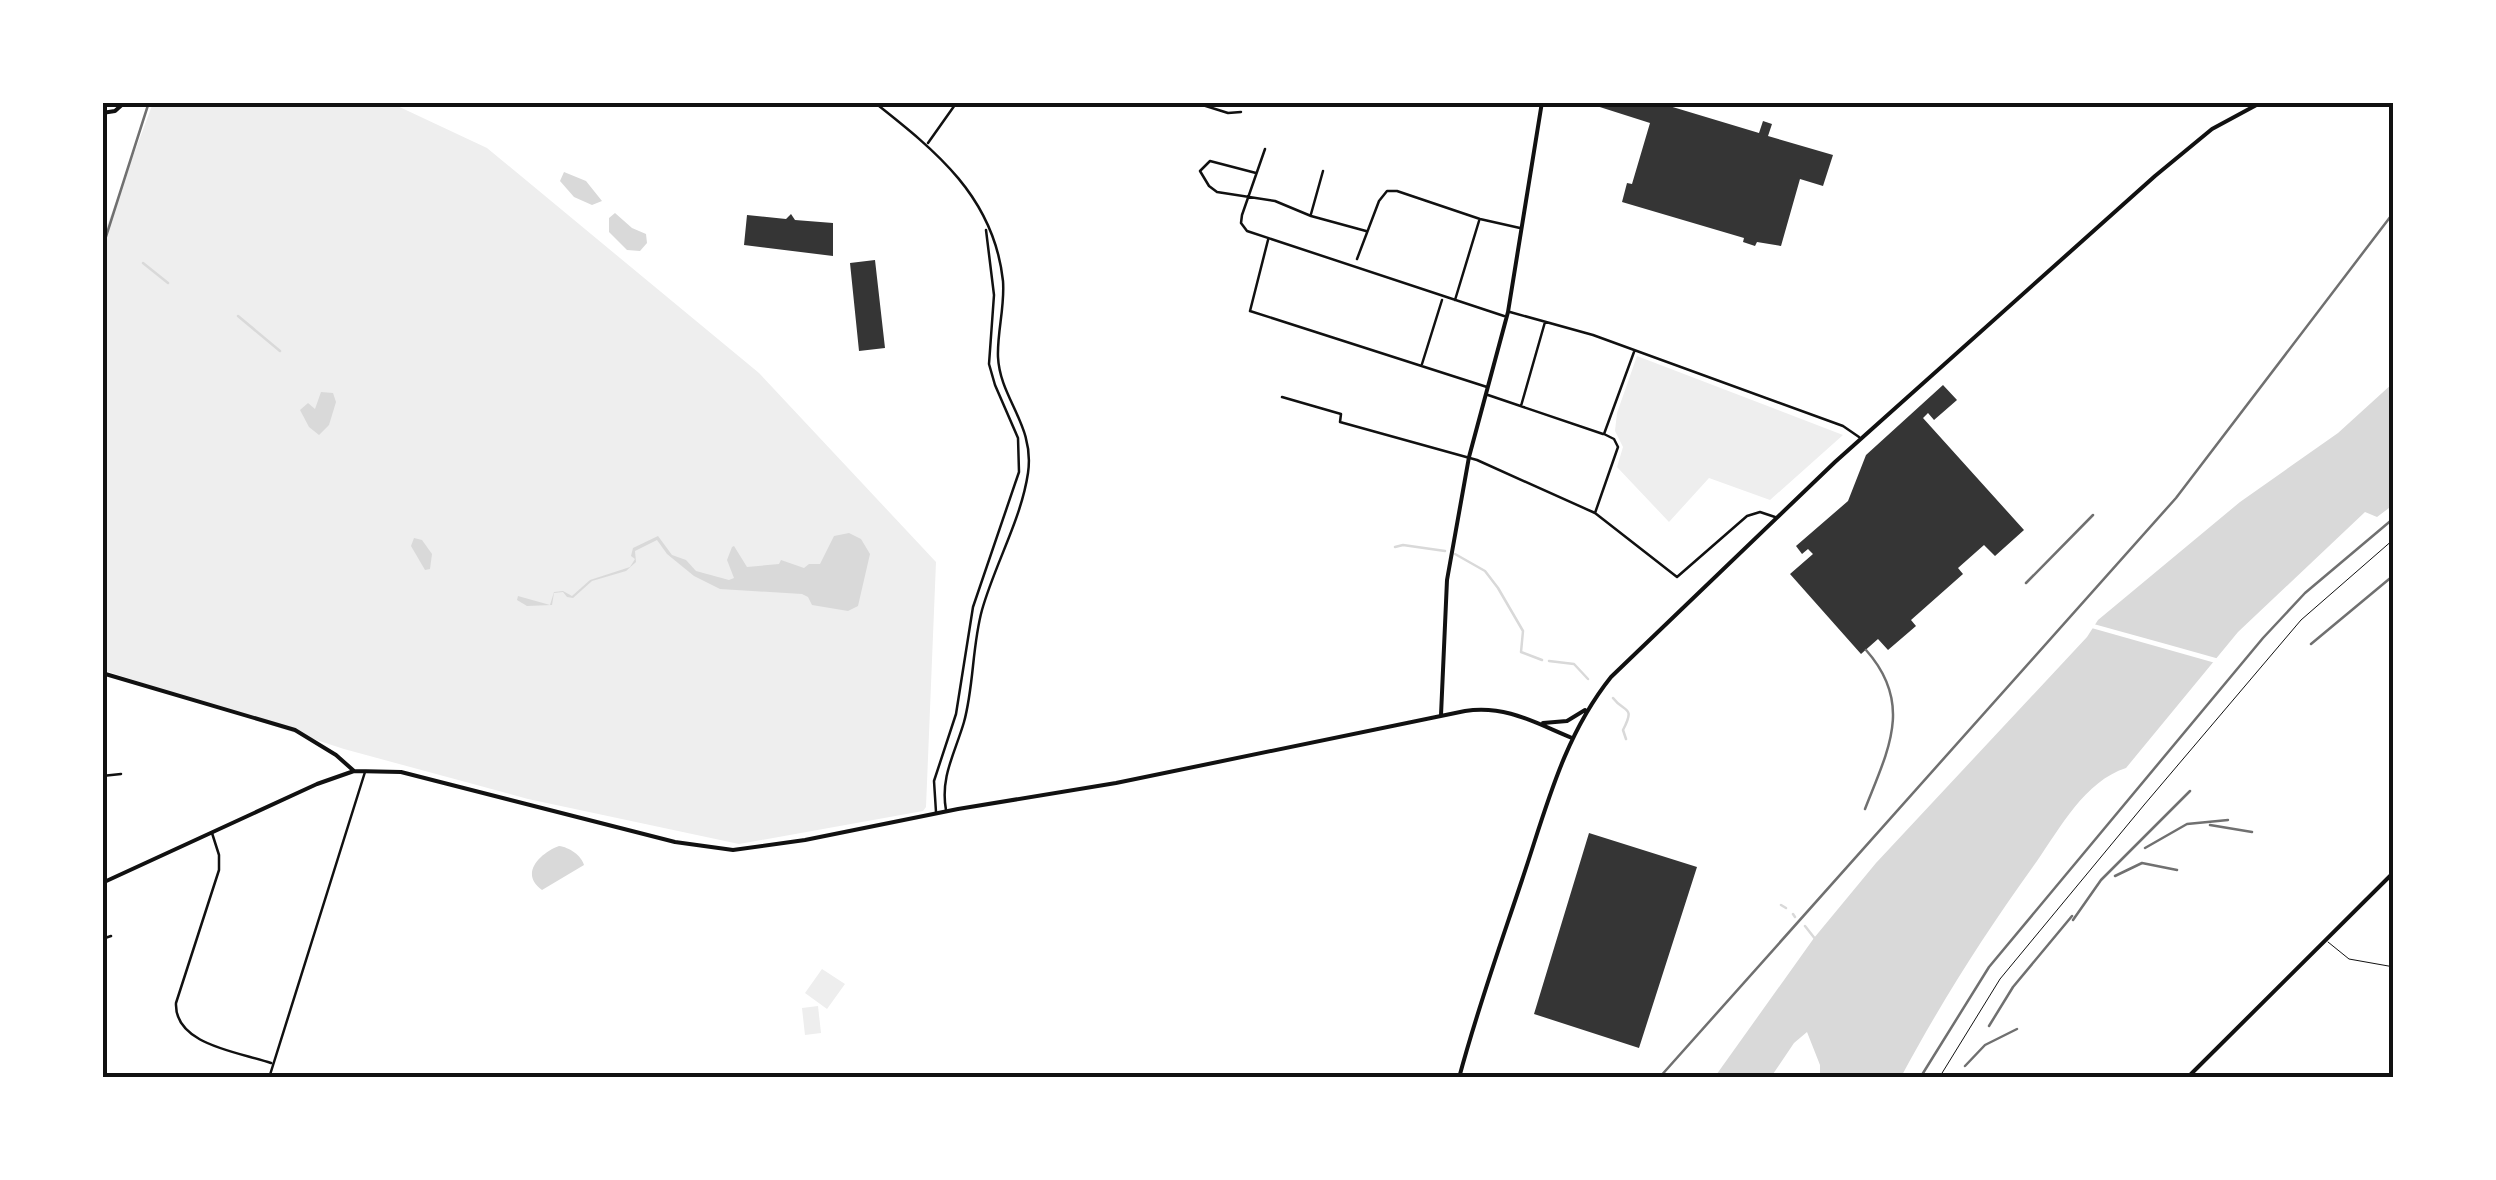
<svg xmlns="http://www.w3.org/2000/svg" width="2496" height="1180" viewBox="0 0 2496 1180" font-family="'Public Sans',sans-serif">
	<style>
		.green { fill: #eee }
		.water { fill: #d9d9d9 }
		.pier { fill: #fff }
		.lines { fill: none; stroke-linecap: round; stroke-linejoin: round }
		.stream { stroke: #d9d9d9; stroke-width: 2.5 }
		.building { fill: #353535 }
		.path { stroke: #111; stroke-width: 1 }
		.service { stroke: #111; stroke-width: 1 }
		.minor { stroke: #111; stroke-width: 2.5 }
		.tertiary { stroke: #111; stroke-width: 4 }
		.secondary { stroke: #111; stroke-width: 4 }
		.tram { stroke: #707070; stroke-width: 2.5 }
		.rail { stroke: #707070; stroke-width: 2.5 }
		.neatline { fill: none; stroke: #111; stroke-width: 4 }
	</style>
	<rect width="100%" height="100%" fill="#fff"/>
	<!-- green -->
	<path class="green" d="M 153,103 L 391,103 L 487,148 L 759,373 L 936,562 L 926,807 L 923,811 L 739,844 L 528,799 L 344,749 L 103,670 L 103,236 Z
		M 1637,356 L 1843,435 L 1770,500 L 1709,478 L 1669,522 L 1617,467 L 1623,447 L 1615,431 L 1617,413 Z
		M 822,969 L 845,984 L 827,1009 L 805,993 Z
		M 818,1006 L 821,1033 L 805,1035 L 802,1008 Z"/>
	<!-- water -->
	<path class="water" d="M 564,172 L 586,181 L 602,201 L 592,205 L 574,197 L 560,181 Z
		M 615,213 L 632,228 L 646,234 L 647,243 L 640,251 L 627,250 L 609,232 L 609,218 Z
		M 2393,383 L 2393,505 L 2377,517 L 2365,512 L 2238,632 L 2126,768 C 2085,781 2060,828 2037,861 C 1985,933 1943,999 1901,1077 L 1820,1077 L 1820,1065 L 1807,1032 L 1794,1043 L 1771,1077 L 1714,1078 L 1814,938 L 1876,863 L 2087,637 L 2098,620 L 2240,502 L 2338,433 Z
		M 321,392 L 333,393 L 336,402 L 329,425 L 319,435 L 309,427 L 300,410 L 308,403 L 315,409 Z
		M 849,533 L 861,539 L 870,554 L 858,606 L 848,611 L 812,605 L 808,597 L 802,594 L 720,589 L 694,576 L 667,554 L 657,540 L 635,551 L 636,562 L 626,571 L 592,581 L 573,598 L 567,597 L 563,592 L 554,593 L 552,605 L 527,606 L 517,600 L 518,596 L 550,605 L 554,592 L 563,591 L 572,596 L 590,580 L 630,567 L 635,559 L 631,556 L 633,548 L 658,536 L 672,555 L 686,560 L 696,571 L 729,580 L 734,578 L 727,560 L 732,547 L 734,546 L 747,567 L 779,564 L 781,560 L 804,568 L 809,564 L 820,564 L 834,536 Z
		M 414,538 L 422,540 L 432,554 L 430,569 L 425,570 L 411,546 Z
		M 559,846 C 569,847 582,856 584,865 L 542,890 C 519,874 540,853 559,846 Z"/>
	<!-- pier -->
	<path class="pier" d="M 2090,623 L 2166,644 L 2223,660 L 2219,664 L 2088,627 Z"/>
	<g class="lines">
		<!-- stream -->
		<path class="stream" d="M 143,263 L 168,283
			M 238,316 L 280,351
			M 1395,547 L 1403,545 L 1445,551
			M 1455,554 L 1485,571 L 1498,588 L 1523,631 L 1521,652 L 1542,660
			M 1549,661 L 1574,664 L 1588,679
			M 1613,698 C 1624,713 1636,705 1623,730 L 1626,739
			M 1781,905 L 1786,908
			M 1793,914 L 1795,917
			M 1805,926 L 1816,940"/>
	</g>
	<!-- building -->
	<path class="building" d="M 1584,102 L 1656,102 L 1759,133 L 1763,121 L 1772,124 L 1768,136 L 1833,155 L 1823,186 L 1800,179 L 1781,246 L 1757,242 L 1755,246 L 1743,242 L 1744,238 L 1622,202 L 1627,183 L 1632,184 L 1650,123 Z
		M 791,214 L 795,220 L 833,223 L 833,256 L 744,245 L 747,215 L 786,219 Z
		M 875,260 L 885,348 L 859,351 L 850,263 Z
		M 1943,385 L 1957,400 L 1934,420 L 1928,413 L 1923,418 L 2024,530 L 1995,556 L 1984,545 L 1958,568 L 1963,574 L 1911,620 L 1916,626 L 1888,650 L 1878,639 L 1861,654 L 1790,574 L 1813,554 L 1808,549 L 1802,554 L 1796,546 L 1848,501 L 1866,455 Z
		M 1589,833 L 1697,867 L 1639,1048 L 1534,1014 Z"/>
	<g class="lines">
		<!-- path -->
		<path class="path" d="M 1939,1078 L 2000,979 L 2144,805 L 2301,620 L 2394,539"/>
		<!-- service -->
		<path class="service" d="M 2328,942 L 2349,959 L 2394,967"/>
		<!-- minor -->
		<path class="minor" d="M 874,102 C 936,151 994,197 1003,281 C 1005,307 997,332 998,357 C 1000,399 1035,425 1028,473 C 1021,520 995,564 982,610 C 972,646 974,686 964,722 C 955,753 940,777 946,810
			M 1193,102 L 1228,113 L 1241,112
			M 928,143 L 957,102
			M 1265,149 L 1242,215 L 1241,223 L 1247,231 L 1504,316
			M 1256,173 L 1210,161 L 1200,171 L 1209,186 L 1217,192 L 1275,201 L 1311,216 L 1366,231
			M 1311,214 L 1323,171
			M 1268,240 L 1250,311 L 1487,387
			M 1357,259 L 1379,201 L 1387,191 L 1397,191 L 1480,219 L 1520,228
			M 1455,300 L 1479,221
			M 1510,312 L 1593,335 L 1843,426 L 1859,437
			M 1422,364 L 1442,300
			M 1488,395 L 1603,434
			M 1282,397 L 1341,414 L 1340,422 L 1477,460 L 1595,513 L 1677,577 L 1747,516 L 1760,512 L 1775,517
			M 1521,406 L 1545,322
			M 1595,513 L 1618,447 L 1614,439 L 1604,434 L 1634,352
			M 102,776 L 121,774
			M 936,812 L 934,781 L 956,714 L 973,607 L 1019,472 L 1018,438 L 995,385 L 989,364 L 994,295 L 986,230
			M 212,833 L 219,855 L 219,870 L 176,1003 C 174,1045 239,1052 271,1063
			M 102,939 L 111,936
			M 269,1078 L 365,772"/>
		<!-- tertiary -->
		<path class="tertiary" d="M 102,113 L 115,111 L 125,102
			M 1441,715 L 1447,580 L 1469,457 L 1508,312 L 1542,102"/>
		<!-- secondary -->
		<path class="secondary" d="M 102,673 L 295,730 L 336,755 L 354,771
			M 1543,723 L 1567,721 L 1585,710
			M 102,883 L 317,784 L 354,771 L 401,772 L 675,842 L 733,850 L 805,840 L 958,809 L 1116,783 L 1465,711 C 1507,705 1535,723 1572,738
			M 1459,1078 C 1477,1010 1500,946 1522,880 C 1546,809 1563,737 1611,677 L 1835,462 L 2155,176 L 2212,129 L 2262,102
			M 2187,1078 L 2394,872"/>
		<!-- tram -->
		<path class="tram" d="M 102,249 L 149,102"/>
		<!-- rail -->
		<path class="rail" d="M 2026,583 L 2093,515
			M 2311,644 L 2394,575
			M 1865,809 C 1888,750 1914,704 1866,650
			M 2210,825 L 2252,832
			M 2145,848 L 2187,824 L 2228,820
			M 2115,876 L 2142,863 L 2177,870
			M 2073,920 L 2101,880 L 2190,791
			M 1989,1026 L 2013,987 L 2072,916
			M 1965,1066 L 1985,1045 L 2017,1029
			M 1659,1078 L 2176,498 L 2394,212
			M 1920,1078 L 1989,967 L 2263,638 L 2305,593 L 2394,518"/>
	</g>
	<!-- border -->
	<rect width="2496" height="1180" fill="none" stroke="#ffffff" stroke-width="210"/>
	<rect x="105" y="105" width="2286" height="970" class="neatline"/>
</svg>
